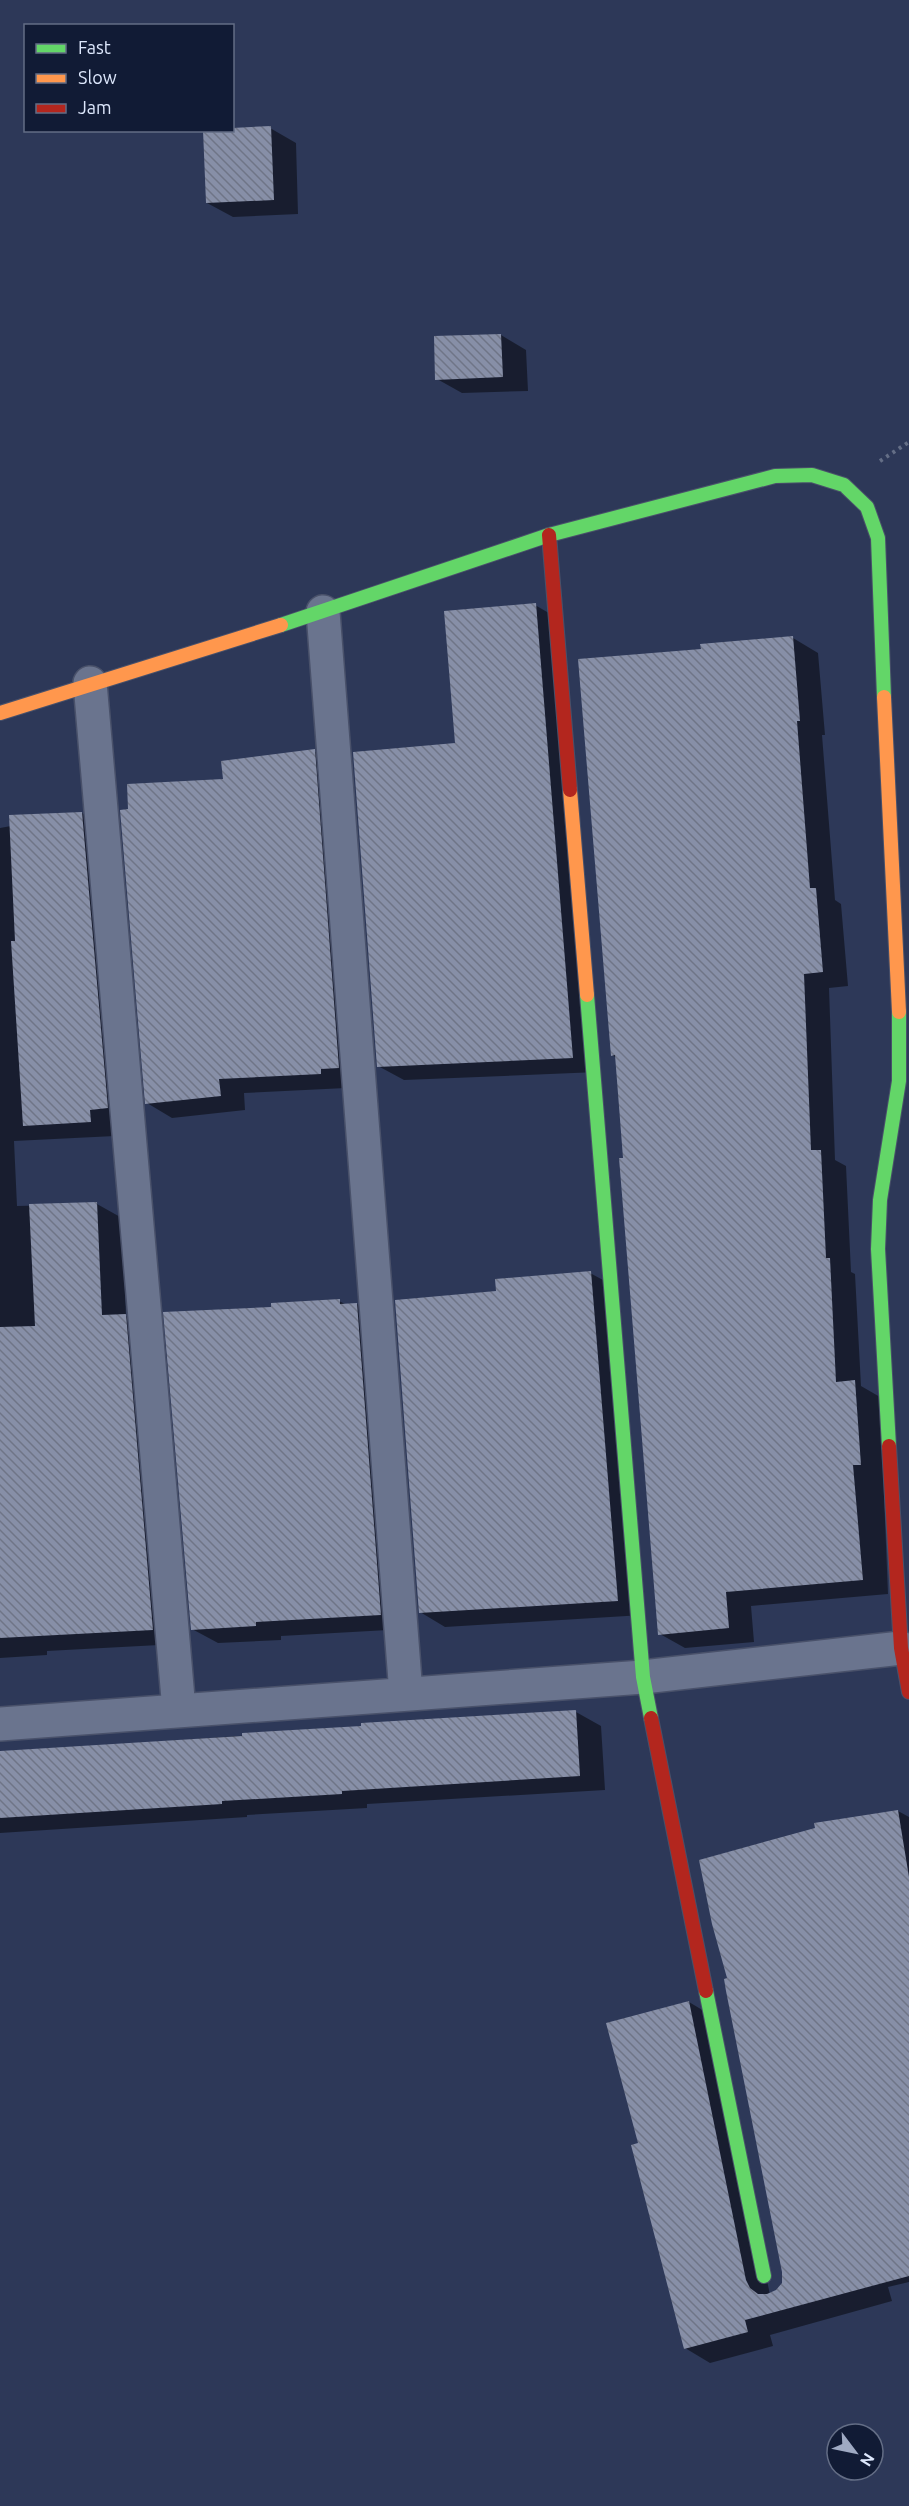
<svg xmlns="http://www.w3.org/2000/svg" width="909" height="2506" viewBox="0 0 909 2506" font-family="Ubuntu,sans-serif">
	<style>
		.shadow { fill: #0007 }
		.building { fill: url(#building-back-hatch) }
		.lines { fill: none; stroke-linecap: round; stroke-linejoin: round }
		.street-casing { stroke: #49516a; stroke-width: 36 }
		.fast-casing { stroke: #49516a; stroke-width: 16 }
		.slow-casing { stroke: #49516a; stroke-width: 16 }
		.jam-casing { stroke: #49516a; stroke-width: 16 }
		.path { stroke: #646e86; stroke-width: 4; stroke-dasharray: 3 4.5; stroke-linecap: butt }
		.street { stroke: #6a748e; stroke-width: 33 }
		.fast { stroke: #63d668; stroke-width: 14 }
		.slow { stroke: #ff974d; stroke-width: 14 }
		.jam { stroke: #b3261e; stroke-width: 14 }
	</style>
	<defs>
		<pattern id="building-back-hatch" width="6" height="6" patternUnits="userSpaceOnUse" patternTransform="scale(1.5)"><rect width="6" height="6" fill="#878fa7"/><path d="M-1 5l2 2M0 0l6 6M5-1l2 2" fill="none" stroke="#6f7587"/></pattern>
	</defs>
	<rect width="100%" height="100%" fill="#2d3858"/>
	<!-- shadow -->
	<path class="shadow" d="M 270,128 L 296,143 L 298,214 L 233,217 L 207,203 L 232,130 Z
		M 501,335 L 526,350 L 528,391 L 462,393 L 437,379 Z
		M 535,605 L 561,620 L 598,1072 L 404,1080 L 378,1066 Z
		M 793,638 L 818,653 L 825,735 L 822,735 L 835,900 L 841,904 L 848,986 L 829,988 L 835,1160 L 846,1166 L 851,1272 L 855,1274 L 861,1386 L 880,1397 L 888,1594 L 751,1606 L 754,1642 L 685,1648 L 660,1634 L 617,1058 L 612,1055 L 702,650 Z
		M 314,751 L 340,766 L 346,1088 L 244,1093 L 245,1110 L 172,1118 L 147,1103 L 225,781 Z
		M 82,813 L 107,828 L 115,1136 L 14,1141 L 17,1206 L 97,1204 L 122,1218 L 126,1316 L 151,1330 L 178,1644 L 47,1651 L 47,1655 L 0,1658 L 0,828 Z
		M 590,1273 L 616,1287 L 643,1615 L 445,1627 L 420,1612 L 498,1292 Z
		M 339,1301 L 347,1305 L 357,1304 L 382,1319 L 406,1629 L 281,1636 L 281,1640 L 218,1643 L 192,1629 L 273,1308 Z
		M 576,1712 L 601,1726 L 605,1790 L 367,1804 L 367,1808 L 247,1815 L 247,1817 L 0,1833 L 0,1753 Z
		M 898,1811 L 909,1817 L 909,2282 L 888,2287 L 892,2301 L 770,2335 L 773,2346 L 710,2363 L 685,2348 L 640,2144 L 689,2002 L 714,2017 L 770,2295 L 777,2292 L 783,2283 Z"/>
	<!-- building -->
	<path class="building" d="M 271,126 L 274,200 L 206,203 L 203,130 L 232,130 L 232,128 Z
		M 501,334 L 503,377 L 435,380 L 434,336 Z
		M 536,603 L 573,1058 L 377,1067 L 353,752 L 455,743 L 444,611 Z
		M 793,636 L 800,721 L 797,721 L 810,888 L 816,888 L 823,972 L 804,974 L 811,1150 L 821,1150 L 826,1258 L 830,1258 L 836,1382 L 855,1380 L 861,1465 L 853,1465 L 863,1580 L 726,1592 L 729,1628 L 658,1635 L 619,1158 L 623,1158 L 615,1055 L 611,1056 L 578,659 L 701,649 L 700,644 Z
		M 315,749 L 339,1068 L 321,1069 L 321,1074 L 219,1079 L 221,1096 L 145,1104 L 120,810 L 128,809 L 127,784 L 223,779 L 221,761 Z
		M 82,812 L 108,1108 L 90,1110 L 91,1122 L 23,1126 L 11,941 L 15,941 L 9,815 Z
		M 97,1202 L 102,1315 L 126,1314 L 153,1630 L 0,1638 L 0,1327 L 35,1326 L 29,1204 Z
		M 591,1271 L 618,1601 L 419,1613 L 395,1300 L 496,1291 L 495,1279 Z
		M 340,1299 L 340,1304 L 357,1303 L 381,1615 L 256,1622 L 256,1626 L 191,1630 L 163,1312 L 271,1307 L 271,1303 Z
		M 576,1710 L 580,1776 L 342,1791 L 342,1794 L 222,1801 L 222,1804 L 0,1818 L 0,1751 L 242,1736 L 242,1733 L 361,1726 L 361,1723 Z
		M 898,1810 L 909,1877 L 909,2276 L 745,2320 L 748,2332 L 684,2349 L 631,2145 L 638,2143 L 606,2023 L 689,2001 L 746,2280 L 750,2288 L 758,2294 L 767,2294 L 776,2290 L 782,2283 L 782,2272 L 726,1991 L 724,1979 L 727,1978 L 712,1924 L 699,1860 L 815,1828 L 814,1823 Z"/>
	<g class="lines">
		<defs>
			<path id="street" d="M 323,612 L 406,1694
				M 90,683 L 179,1710
				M 0,1724 L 643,1677 L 901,1648"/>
			<path id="fast" d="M 281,625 L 549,535 L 775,476 L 812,475 L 844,485 L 867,507 L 878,538 L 884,697
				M 587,995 L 643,1677 L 651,1718
				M 889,1446 L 878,1249 L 880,1200 L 899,1081 L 899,1012
				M 706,1991 L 764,2276"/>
			<path id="slow" d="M 884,697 L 899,1012
				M 0,713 L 281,625
				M 570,790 L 587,995"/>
			<path id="jam" d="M 549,535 L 570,790
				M 889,1446 L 901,1648 L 909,1692
				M 651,1718 L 706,1991"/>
		</defs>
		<!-- street casing -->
		<use href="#street" class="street-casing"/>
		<!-- fast casing -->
		<use href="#fast" class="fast-casing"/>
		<!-- slow casing -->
		<use href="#slow" class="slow-casing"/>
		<!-- jam casing -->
		<use href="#jam" class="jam-casing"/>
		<!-- path -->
		<path class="path" d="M 880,461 L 909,442"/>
		<!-- street -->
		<use href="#street" class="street"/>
		<!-- fast -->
		<use href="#fast" class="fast"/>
		<!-- slow -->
		<use href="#slow" class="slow"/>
		<!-- jam -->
		<use href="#jam" class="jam"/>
	</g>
	<!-- legend -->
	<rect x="24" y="24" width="210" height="108" fill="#111b35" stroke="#636d85" stroke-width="1.5"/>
	<rect x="36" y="44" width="30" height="9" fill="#63d668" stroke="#636d85" stroke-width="1.5"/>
	<text x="78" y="54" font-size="18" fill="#dde7fc">Fast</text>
	<rect x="36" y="74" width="30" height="9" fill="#ff974d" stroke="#636d85" stroke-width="1.5"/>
	<text x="78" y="84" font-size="18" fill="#dde7fc">Slow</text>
	<rect x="36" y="104" width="30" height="9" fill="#b3261e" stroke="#636d85" stroke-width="1.5"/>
	<text x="78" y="114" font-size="18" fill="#dde7fc">Jam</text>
	<!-- north arrow -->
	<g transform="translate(855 2452) rotate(122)"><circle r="28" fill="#111b35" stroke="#636d85" stroke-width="1.5"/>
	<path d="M0-4.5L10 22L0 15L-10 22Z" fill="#9faac3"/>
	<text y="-9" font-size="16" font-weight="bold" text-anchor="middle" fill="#dde7fc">N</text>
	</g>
</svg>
